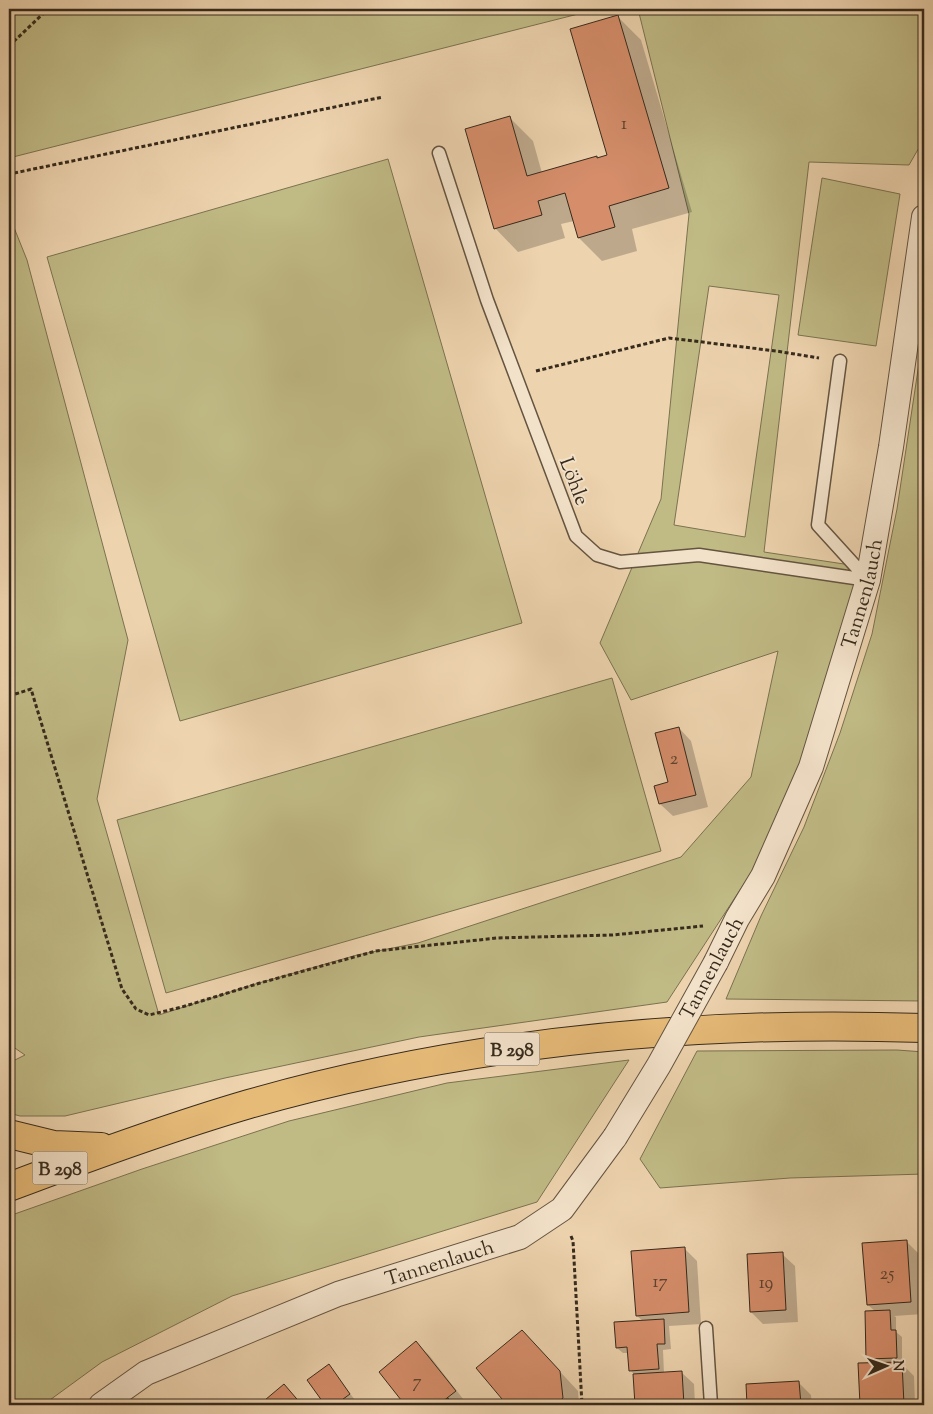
<svg xmlns="http://www.w3.org/2000/svg" width="933" height="1414" viewBox="0 0 933 1414" font-family="'Sorts Mill Goudy',serif">
	<style>
		.green { fill: #c0ba85; stroke: #7b7250; fill-rule: evenodd }
		.shadow { fill: #0003 }
		.building { fill: #d58d6a; stroke: #362a1c }
		.lines { fill: none; stroke-linecap: round; stroke-linejoin: round }
		.service-casing { stroke: #645440; stroke-width: 15 }
		.minor-casing { stroke: #645440; stroke-width: 26 }
		.primary-casing { stroke: #362a1c; stroke-width: 30 }
		.path { stroke: #362a1c; stroke-width: 3; stroke-dasharray: 4 2.5; stroke-linecap: butt }
		.service { stroke: #f3e2ca; stroke-width: 12 }
		.minor { stroke: #f3e2ca; stroke-width: 24 }
		.primary { stroke: #e6ba77; stroke-width: 28 }
		.minor-bridge-casing { stroke: #645440; stroke-width: 26; stroke-linecap: butt }
		.minor-bridge { stroke: #f3e2ca; stroke-width: 24 }
		.labels { text-anchor: middle; stroke-width: 4; stroke-linejoin: round; paint-order: stroke }
		.number-label { font-size: 18px; fill: #5e4330 }
		.shield { fill: #f3e2ca; stroke: #6f6150; stroke-width: 1 }
		.shield-label { font-size: 19px; font-weight: bold; fill: #362a1c }
		.street-label { font-size: 20px; fill: #362a1c; stroke: #f3e2ca }
	</style>
	<rect width="100%" height="100%" fill="#edd3ae"/>
	<filter id="stains"><feTurbulence type="fractalNoise" baseFrequency=".004" numOctaves="4"/><feColorMatrix values="0 0 0 0 .2 0 0 0 0 .09 0 0 0 0 .02 0 0 0 .5 -.17"/></filter>
	<radialGradient id="worn" r=".72"><stop offset=".6" stop-color="#630" stop-opacity="0"/><stop offset="1" stop-color="#630" stop-opacity=".3"/></radialGradient>
	<!-- green -->
	<path class="green" d="M 9,9 L 598,9 L 9,158 Z
		M 638,9 L 924,9 L 924,139 L 909,165 L 809,162 L 764,552 L 864,567 L 800,777 L 751,873 L 667,1002 L 419,1037 L 225,1078 L 65,1116 L 20,1116 L 9,1113 L 9,1063 L 25,1055 L 9,1044 L 9,215 L 27,260 L 128,640 L 97,799 L 159,1015 L 252,985 L 357,955 L 418,943 L 681,857 L 751,777 L 778,651 L 631,700 L 600,643 L 661,499 L 689,214 ZM 709,286 L 779,295 L 745,537 L 674,525 Z
		M 388,159 L 522,623 L 180,721 L 47,257 Z
		M 822,178 L 900,194 L 876,346 L 798,335 Z
		M 924,330 L 924,1001 L 726,999 L 761,916 L 804,827 L 840,733 L 872,634 L 897,509 Z
		M 612,678 L 661,851 L 166,993 L 117,820 Z
		M 897,1050 L 924,1052 L 924,1174 L 790,1178 L 660,1188 L 640,1159 L 697,1051 Z
		M 629,1060 L 537,1202 L 232,1296 L 102,1362 L 43,1405 L 9,1405 L 9,1216 L 142,1169 L 289,1121 L 447,1083 Z"/>
	<!-- shadow -->
	<path class="shadow" d="M 618,17 L 641,40 L 692,212 L 632,229 L 637,251 L 602,261 L 579,238 L 574,221 L 561,224 L 565,238 L 518,252 L 495,228 L 510,118 L 533,141 L 542,173 L 596,157 L 598,159 L 609,156 Z
		M 679,728 L 691,741 L 708,807 L 673,816 L 660,804 L 669,783 Z
		M 906,1241 L 919,1254 L 923,1314 L 894,1316 L 896,1317 L 896,1332 L 902,1337 L 902,1364 L 914,1376 L 915,1405 L 861,1405 L 859,1365 L 873,1364 L 867,1359 L 876,1312 L 868,1305 Z
		M 684,1248 L 697,1261 L 701,1324 L 669,1326 L 671,1349 L 663,1350 L 664,1373 L 681,1372 L 694,1384 L 695,1405 L 637,1405 L 635,1375 L 630,1370 L 629,1353 L 623,1353 L 617,1348 L 644,1322 L 637,1316 Z
		M 782,1254 L 795,1266 L 798,1322 L 763,1324 L 751,1312 Z
		M 416,1343 L 429,1355 L 467,1404 L 407,1405 L 380,1372 Z
		M 540,1350 L 578,1391 L 579,1405 L 509,1405 L 478,1368 Z
		M 329,1366 L 355,1400 L 348,1405 L 326,1405 L 308,1381 Z
		M 799,1383 L 811,1395 L 812,1405 L 748,1405 L 748,1386 Z
		M 284,1386 L 303,1405 L 261,1405 Z"/>
	<!-- building -->
	<path class="building" d="M 618,15 L 669,188 L 609,206 L 615,227 L 578,238 L 565,193 L 538,201 L 542,215 L 494,229 L 465,129 L 510,116 L 527,176 L 597,156 L 597,158 L 607,155 L 570,29 Z
		M 679,727 L 696,795 L 659,804 L 654,786 L 668,782 L 655,733 Z
		M 907,1240 L 911,1302 L 867,1305 L 862,1243 Z
		M 685,1247 L 689,1312 L 636,1316 L 631,1251 Z
		M 783,1252 L 786,1310 L 750,1312 L 747,1254 Z
		M 890,1310 L 891,1330 L 896,1330 L 897,1358 L 866,1359 L 865,1311 Z
		M 664,1319 L 665,1344 L 657,1344 L 659,1369 L 629,1371 L 627,1347 L 616,1348 L 614,1322 Z
		M 522,1330 L 560,1371 L 563,1398 L 555,1405 L 507,1405 L 476,1368 Z
		M 416,1341 L 456,1391 L 438,1405 L 405,1405 L 379,1372 Z
		M 902,1362 L 904,1405 L 860,1405 L 858,1363 Z
		M 329,1364 L 350,1394 L 335,1405 L 325,1405 L 307,1380 Z
		M 682,1371 L 684,1405 L 635,1405 L 633,1374 Z
		M 799,1381 L 801,1405 L 747,1405 L 746,1384 Z
		M 284,1384 L 302,1405 L 259,1405 Z
		M 448,1398 L 454,1405 L 438,1405 Z"/>
	<g class="lines">
		<defs>
			<path id="service" d="M 439,153 L 487,300 L 576,536 L 597,555 L 620,562 L 699,555 L 868,580
				M 840,361 L 818,525 L 868,580
				M 706,1328 L 711,1405"/>
			<g id="minor">
				<path id="s1" d="M 716,962 L 737,919 L 763,876 L 811,767 L 868,580 L 891,447 L 924,217"/>
				<path id="s2" d="M 101,1405 L 146,1373 L 338,1294 L 520,1237 L 562,1209 L 615,1137"/>
			</g>
			<path id="primary" d="M 9,1134 L 54,1145 L 101,1147
				M 9,1187 C 88,1157 167,1128 249,1104 C 467,1042 698,1020 924,1028"/>
		</defs>
		<!-- service casing -->
		<use href="#service" class="service-casing"/>
		<!-- minor casing -->
		<use href="#minor" class="minor-casing"/>
		<!-- primary casing -->
		<use href="#primary" class="primary-casing"/>
		<!-- path -->
		<path class="path" d="M 9,46 L 48,9
			M 9,177 L 14,173 L 383,97
			M 536,371 L 669,338 L 776,351 L 819,358
			M 9,696 L 31,689 L 122,989 L 136,1009 L 149,1015 L 182,1007 L 260,983 L 376,951 L 497,938 L 613,935 L 703,926
			M 571,1236 L 573,1241 L 582,1405"/>
		<!-- service -->
		<use href="#service" class="service"/>
		<!-- minor -->
		<use href="#minor" class="minor"/>
		<!-- primary -->
		<use href="#primary" class="primary"/>
		<defs>
			<path id="minor-bridge" d="M 615,1137 L 659,1065 L 716,962"/>
		</defs>
		<!-- minor-bridge casing -->
		<use href="#minor-bridge" class="minor-bridge-casing"/>
		<!-- minor-bridge -->
		<use href="#minor-bridge" class="minor-bridge"/>
	</g>
	<g class="labels">
		<!-- number labels -->
		<g class="number-label">
			<text x="624" y="129">1</text>
			<text x="674" y="764">2</text>
			<text x="887" y="1279">25</text>
			<text x="660" y="1287">17</text>
			<text x="766" y="1288">19</text>
			<text x="417" y="1387">7</text>
		</g>
		<!-- shield labels -->
		<g class="shield">
			<rect x="484.5" y="1032.5" width="55" height="33" rx="4"/>
			<rect x="32.5" y="1151.5" width="55" height="33" rx="4"/>
		</g>
		<g class="shield-label">
			<text x="512" y="1056">B 298</text>
			<text x="60" y="1175">B 298</text>
		</g>
		<!-- street labels -->
		<g class="street-label">
			<text transform="translate(575 481) rotate(69)" y="7">Löhle</text>
			<text dy="7" stroke="none"><textPath href="#s1" startOffset="398">Tannenlauch</textPath></text>
			<text transform="translate(711 968) rotate(-62)" y="7">Tannenlauch</text>
			<text dy="7" stroke="none"><textPath href="#s2" startOffset="369">Tannenlauch</textPath></text>
		</g>
	</g>
	<!-- margin -->
	<rect width="933" height="1414" fill="none" stroke="#edd3ae" stroke-width="30"/>
	<rect x="10" y="10" width="913" height="1394" fill="none" stroke="#362a1c" stroke-width="2.5"/>
	<rect x="15" y="15" width="903" height="1384" fill="none" stroke="#362a1c"/>
	<!-- north arrow -->
	<g transform="translate(886 1366) rotate(88)" stroke="#f3e2ca" stroke-width="4" paint-order="stroke">
	<path d="M0-4L9 19L0 12L-9 19Z" fill="#362a1c"/>
	<text y="-8" font-size="14" font-weight="bold" text-anchor="middle" fill="#362a1c">N</text>
	</g>
	<rect width="100%" height="100%" filter="url(#stains)"/>
	<rect width="100%" height="100%" fill="url(#worn)"/>
</svg>
